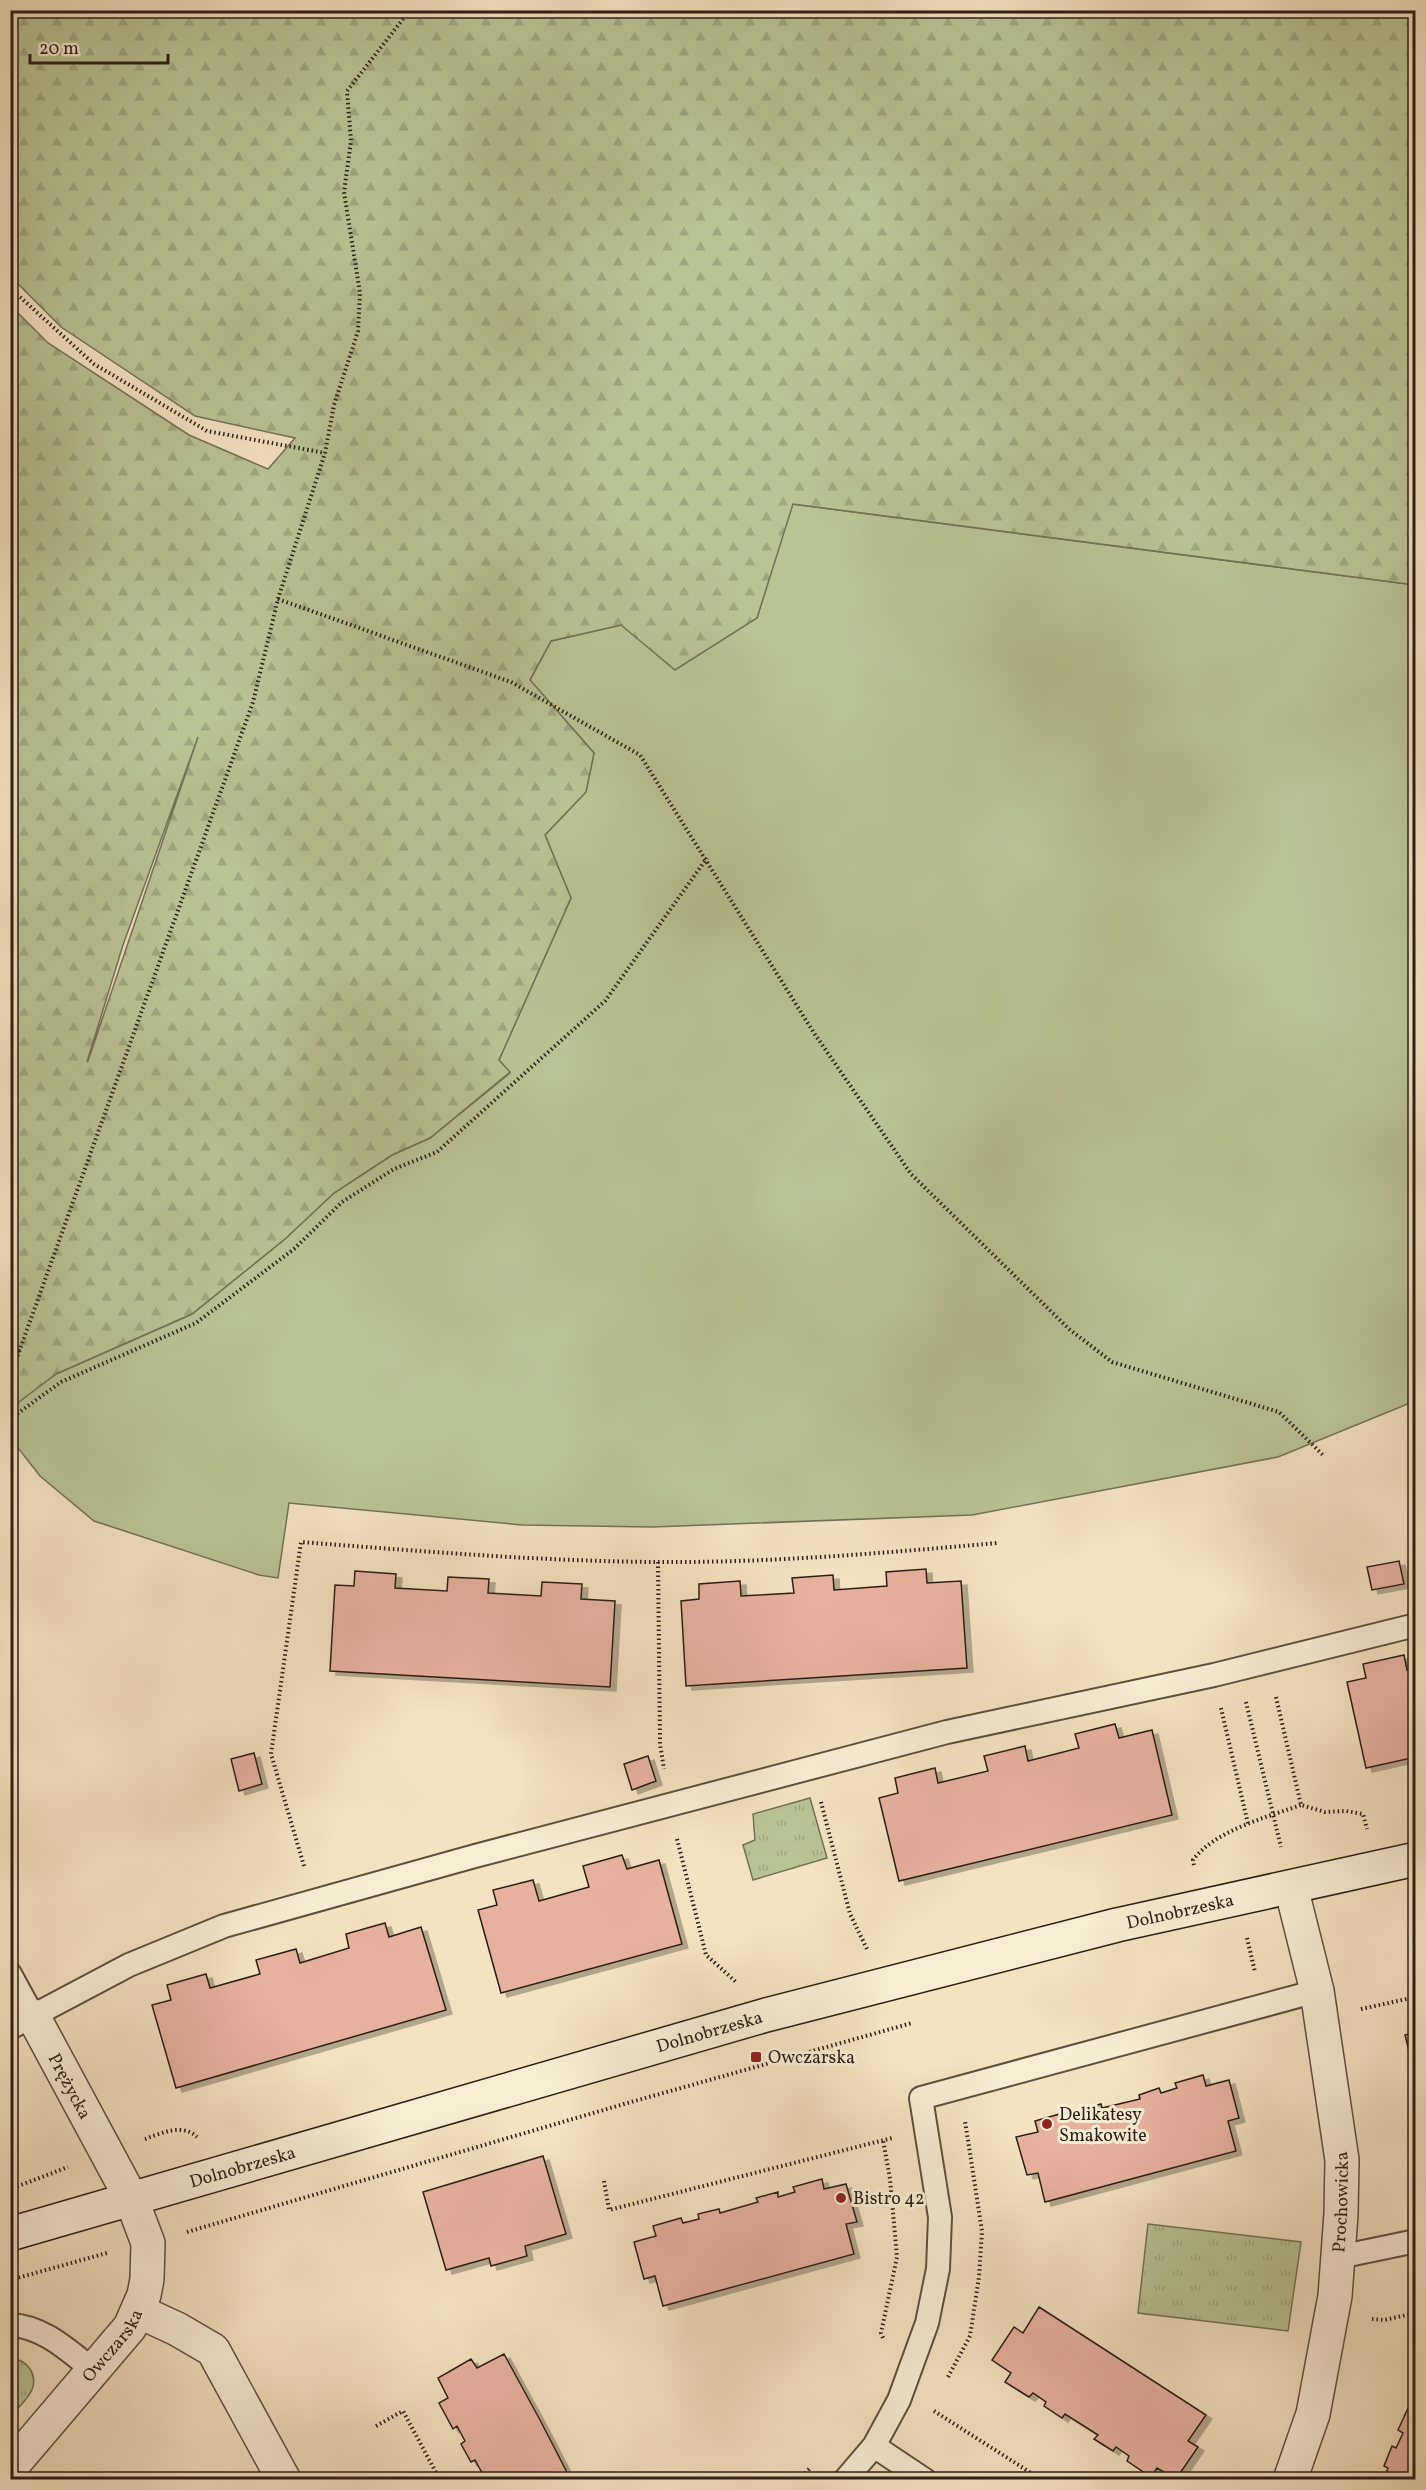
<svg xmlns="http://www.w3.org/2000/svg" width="1426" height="2490" viewBox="0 0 1426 2490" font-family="Vollkorn,serif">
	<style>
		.grass { fill: #b9c493; stroke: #727256; stroke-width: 1.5 }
		.forest { fill: url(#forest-firs); stroke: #727256; stroke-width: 1.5; fill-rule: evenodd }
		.park { fill: url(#park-tufts); stroke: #727256; stroke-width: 1.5 }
		.building { fill: #e8b19e; stroke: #2a1f18; stroke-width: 1.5; filter: url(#shadow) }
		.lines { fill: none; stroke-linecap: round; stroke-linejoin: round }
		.lane-casing { stroke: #5c5042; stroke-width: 26 }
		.street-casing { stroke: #5c5042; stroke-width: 36 }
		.secondary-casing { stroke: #2a1f18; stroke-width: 36 }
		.path { stroke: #2a1f18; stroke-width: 4; stroke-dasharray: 1.5 3; stroke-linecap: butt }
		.lane { stroke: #f7edd5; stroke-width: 22 }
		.street { stroke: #f7edd5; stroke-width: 33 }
		.secondary { stroke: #f7edd5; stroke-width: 33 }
		.poi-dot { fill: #8f2418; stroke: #f7edd5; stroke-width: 2 }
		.labels { text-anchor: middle; stroke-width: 6; stroke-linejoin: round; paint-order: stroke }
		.street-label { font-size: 18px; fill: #2a1f18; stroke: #f7edd5 }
		.poi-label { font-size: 18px; fill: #2a1f18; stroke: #f7edd5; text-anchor: start }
	</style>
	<defs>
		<pattern id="forest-firs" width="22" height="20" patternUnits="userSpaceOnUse" patternTransform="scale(1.5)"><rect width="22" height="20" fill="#b9c493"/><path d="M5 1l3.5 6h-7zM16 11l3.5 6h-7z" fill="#9fa87e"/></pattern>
		<pattern id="park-tufts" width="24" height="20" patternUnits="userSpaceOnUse" patternTransform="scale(1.5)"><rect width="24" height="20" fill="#b9c493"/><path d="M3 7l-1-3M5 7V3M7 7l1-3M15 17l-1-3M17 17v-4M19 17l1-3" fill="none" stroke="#9fa87e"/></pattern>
		<filter id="shadow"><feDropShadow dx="6" dy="4" stdDeviation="0" flood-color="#0004"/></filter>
	</defs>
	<rect width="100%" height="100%" fill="#f3e3bf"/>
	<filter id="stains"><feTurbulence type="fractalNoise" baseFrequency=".00333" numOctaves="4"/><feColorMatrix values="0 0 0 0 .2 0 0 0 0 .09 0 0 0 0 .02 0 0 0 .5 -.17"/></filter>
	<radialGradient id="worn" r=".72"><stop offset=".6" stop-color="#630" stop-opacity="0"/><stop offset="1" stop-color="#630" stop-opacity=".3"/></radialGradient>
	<!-- grass -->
	<path class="grass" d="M 792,504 L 1415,585 L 1415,1401 L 1278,1457 L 972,1515 L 652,1527 L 522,1525 L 289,1503 L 278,1578 L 259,1575 L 94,1521 L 40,1476 L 11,1439 L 10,1408 L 56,1374 L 192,1314 L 285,1239 L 334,1193 L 392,1155 L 430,1138 L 510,1073 L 499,1060 L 571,898 L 545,835 L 586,792 L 594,753 L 530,680 L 551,641 L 621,625 L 757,618 Z"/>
	<!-- forest -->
	<path class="forest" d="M 11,10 L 1415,11 L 1415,585 L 793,504 L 757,618 L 675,670 L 621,625 L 551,641 L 530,680 L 594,753 L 586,792 L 545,835 L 571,898 L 499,1060 L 510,1072 L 430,1138 L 392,1155 L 334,1193 L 285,1239 L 192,1314 L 56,1374 L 11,1408 L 11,306 L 48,343 L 189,435 L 268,469 L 295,438 L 195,416 L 61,327 L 11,277 ZM 198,737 L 88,1061 L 87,1062 L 123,945 Z"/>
	<!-- park -->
	<path class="park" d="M 810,1798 L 827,1858 L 753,1880 L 743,1845 L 755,1840 L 753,1814 Z
		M 1148,2224 L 1301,2242 L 1288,2331 L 1138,2313 Z
		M 11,2358 C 18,2359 26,2362 30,2369 C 42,2388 23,2402 11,2416 Z"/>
	<!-- building -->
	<path class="building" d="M 1399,1561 L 1404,1584 L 1372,1590 L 1367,1567 Z
		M 926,1569 L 927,1583 L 961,1581 L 967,1668 L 686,1686 L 681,1601 L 699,1599 L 699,1584 L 740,1581 L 741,1596 L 794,1593 L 792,1578 L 833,1575 L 834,1590 L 887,1586 L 886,1572 Z
		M 355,1571 L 396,1574 L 395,1588 L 447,1591 L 448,1577 L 489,1579 L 488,1593 L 541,1596 L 542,1582 L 582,1584 L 581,1599 L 615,1601 L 610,1687 L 330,1671 L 335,1585 L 354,1586 Z
		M 1404,1655 L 1407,1670 L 1416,1668 L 1416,1757 L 1366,1768 L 1347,1682 L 1366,1678 L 1363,1664 Z
		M 1115,1724 L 1119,1738 L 1152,1730 L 1172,1815 L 899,1881 L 879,1798 L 898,1793 L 895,1778 L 935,1768 L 938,1783 L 988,1771 L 984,1756 L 1025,1746 L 1028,1761 L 1079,1748 L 1075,1734 Z
		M 254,1753 L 262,1784 L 239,1791 L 231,1759 Z
		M 648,1756 L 656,1781 L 632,1790 L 624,1764 Z
		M 622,1855 L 627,1869 L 659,1860 L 682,1944 L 501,1993 L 478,1910 L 497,1905 L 493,1890 L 533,1880 L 539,1901 L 589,1887 L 583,1866 Z
		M 385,1923 L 389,1937 L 421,1927 L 446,2010 L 176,2088 L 152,2005 L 171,2000 L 167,1985 L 206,1974 L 210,1988 L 260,1974 L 256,1960 L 296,1949 L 300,1963 L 349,1948 L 346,1934 Z
		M 1416,2032 L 1416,2072 L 1414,2072 L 1405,2035 Z
		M 1203,2075 L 1206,2086 L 1229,2080 L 1239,2118 L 1228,2121 L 1236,2151 L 1045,2202 L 1038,2173 L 1027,2175 L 1016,2137 L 1038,2132 L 1035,2121 L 1063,2113 L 1065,2119 L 1082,2115 L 1080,2110 L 1101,2104 L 1102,2108 L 1140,2099 L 1139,2095 L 1159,2088 L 1161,2093 L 1177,2088 L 1175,2083 Z
		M 543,2156 L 566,2234 L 525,2246 L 527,2256 L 491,2266 L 489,2258 L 446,2270 L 423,2192 Z
		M 822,2179 L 824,2189 L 846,2184 L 857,2222 L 846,2224 L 854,2254 L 663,2306 L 655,2276 L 644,2279 L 634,2242 L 656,2236 L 653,2226 L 681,2218 L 683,2223 L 699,2219 L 698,2214 L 719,2209 L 720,2213 L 758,2202 L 756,2198 L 778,2192 L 778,2197 L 795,2192 L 793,2187 Z
		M 1039,2307 L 1206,2415 L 1188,2441 L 1198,2447 L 1176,2479 L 1157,2468 L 1151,2477 L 1127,2461 L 1129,2456 L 1116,2447 L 1113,2451 L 1094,2439 L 1098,2435 L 1065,2414 L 1062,2418 L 1044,2406 L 1046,2402 L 1033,2393 L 1029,2397 L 1005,2382 L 1011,2373 L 992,2360 L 1014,2327 L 1023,2333 Z
		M 504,2354 L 540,2420 L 571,2480 L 486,2480 L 475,2460 L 471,2462 L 461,2444 L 465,2441 L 457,2426 L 453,2429 L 439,2403 L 448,2398 L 438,2378 L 471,2359 L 477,2368 Z
		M 1410,2404 L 1416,2406 L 1416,2480 L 1383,2480 L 1388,2468 L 1384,2466 L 1392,2446 L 1396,2448 L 1403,2433 L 1398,2430 Z"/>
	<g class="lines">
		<defs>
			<path id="lane" d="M 10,1974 L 33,2016
				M 10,2028 L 129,1965 L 224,1926 L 475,1856 L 947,1732 L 1214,1675 L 1416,1625
				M 1339,2257 L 1416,2241
				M 10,2325 C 43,2326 69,2351 93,2370
				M 874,2446 L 925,2480
				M 845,2480 L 874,2446 L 899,2400 L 927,2323 L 938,2269 L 940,2217 L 921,2098 L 1317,1991"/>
			<g id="street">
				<path d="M 138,2311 L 177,2329 L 213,2350 L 284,2480"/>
				<path id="s1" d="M 10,2468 L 130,2327 L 144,2295 L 147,2279 L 148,2243 L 131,2198 L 33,2016"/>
				<path id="s2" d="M 1290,2480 L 1313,2414 L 1335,2296 L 1341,2214 L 1342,2160 L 1317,1991 L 1291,1887"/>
			</g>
			<g id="secondary">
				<path id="s3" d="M 10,2234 L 766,2015 L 1117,1925 L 1416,1859"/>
			</g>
		</defs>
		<!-- lane casing -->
		<use href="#lane" class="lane-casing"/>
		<!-- street casing -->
		<use href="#street" class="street-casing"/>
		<!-- secondary casing -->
		<use href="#secondary" class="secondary-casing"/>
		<!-- path -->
		<path class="path" d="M 10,288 L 94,364 L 207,431 L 325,453
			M 278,599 L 511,682 L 640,755 L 814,1033 L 911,1174 L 1069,1329 L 1112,1362 L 1279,1412 L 1323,1455
			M 10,1348 L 20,1351
			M 10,1377 L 253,702 L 278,599 L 325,453 L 334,405 L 358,331 L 360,293 L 344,192 L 351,141 L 347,91 L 410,10
			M 10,1419 L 61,1382 L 196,1323 L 294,1249 L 342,1202 L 394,1169 L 437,1152 L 605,1001 L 707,858
			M 1411,1443 L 1416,1442
			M 658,1562 L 660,1744 L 664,1769
			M 1276,1697 L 1301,1805 L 1325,1812 L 1346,1811 L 1363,1814 L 1367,1829
			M 1246,1702 L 1281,1847
			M 1221,1708 L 1248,1824
			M 821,1802 L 850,1914 L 867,1949
			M 677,1839 L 706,1955 L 736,1982
			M 1194,1865 L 1193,1860 C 1214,1831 1267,1817 1301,1805
			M 304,1866 L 271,1754 L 301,1542 C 419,1551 537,1561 656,1562 C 770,1563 883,1553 997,1543
			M 1247,1938 L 1255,1972
			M 1361,2009 L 1416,1997
			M 145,2139 C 162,2133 182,2123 197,2137
			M 604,2181 L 609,2210 L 892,2138
			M 13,2188 L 68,2167
			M 187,2232 L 624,2104 L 912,2023
			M 10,2280 L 107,2253
			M 1372,2319 L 1384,2320 L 1416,2313
			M 883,2338 L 881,2333 L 897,2257 L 890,2179 L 883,2140
			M 948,2377 L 970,2336 L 979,2277 L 982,2231 L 965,2121
			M 934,2411 L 1042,2480
			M 376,2426 L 403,2411 L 440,2480
			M 799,2480 L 811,2467"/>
		<!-- lane -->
		<use href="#lane" class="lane"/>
		<!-- street -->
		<use href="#street" class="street"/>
		<!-- secondary -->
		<use href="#secondary" class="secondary"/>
	</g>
	<!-- markers -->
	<g class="poi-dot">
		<rect x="750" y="2051" width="12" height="12" rx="3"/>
		<circle cx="1047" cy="2124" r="6"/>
		<circle cx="841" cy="2198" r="6"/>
	</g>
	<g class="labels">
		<!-- street labels -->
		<g class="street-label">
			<text dy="6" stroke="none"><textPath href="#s3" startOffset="1214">Dolnobrzeska</textPath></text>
			<text dy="6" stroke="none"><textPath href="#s3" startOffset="728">Dolnobrzeska</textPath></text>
			<text transform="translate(70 2086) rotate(62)" y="6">Prężycka</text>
			<text dy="6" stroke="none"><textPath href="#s3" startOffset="242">Dolnobrzeska</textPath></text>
			<text dy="6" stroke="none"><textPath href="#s2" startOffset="284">Prochowicka</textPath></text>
			<text dy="6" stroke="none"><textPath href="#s1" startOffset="160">Owczarska</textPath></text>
		</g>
		<!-- poi labels -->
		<g class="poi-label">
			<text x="768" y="2063">Owczarska</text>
			<text x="1059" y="2120">Delikatesy<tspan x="1059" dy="21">Smakowite</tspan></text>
			<text x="853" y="2204">Bistro 42</text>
		</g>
	</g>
	<!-- margin -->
	<rect width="1426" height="2490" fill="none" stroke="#f3e3bf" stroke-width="36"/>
	<rect x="12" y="12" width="1402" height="2466" fill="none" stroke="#2a1f18" stroke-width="3"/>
	<rect x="18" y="18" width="1390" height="2454" fill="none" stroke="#2a1f18" stroke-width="1.5"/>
	<!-- scale -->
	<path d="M30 54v9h138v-9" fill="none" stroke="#2a1f18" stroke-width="3"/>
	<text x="39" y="54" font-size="18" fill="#2a1f18" stroke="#f7edd5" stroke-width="4.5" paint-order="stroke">20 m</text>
	<rect width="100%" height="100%" filter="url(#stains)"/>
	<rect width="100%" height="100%" fill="url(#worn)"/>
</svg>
